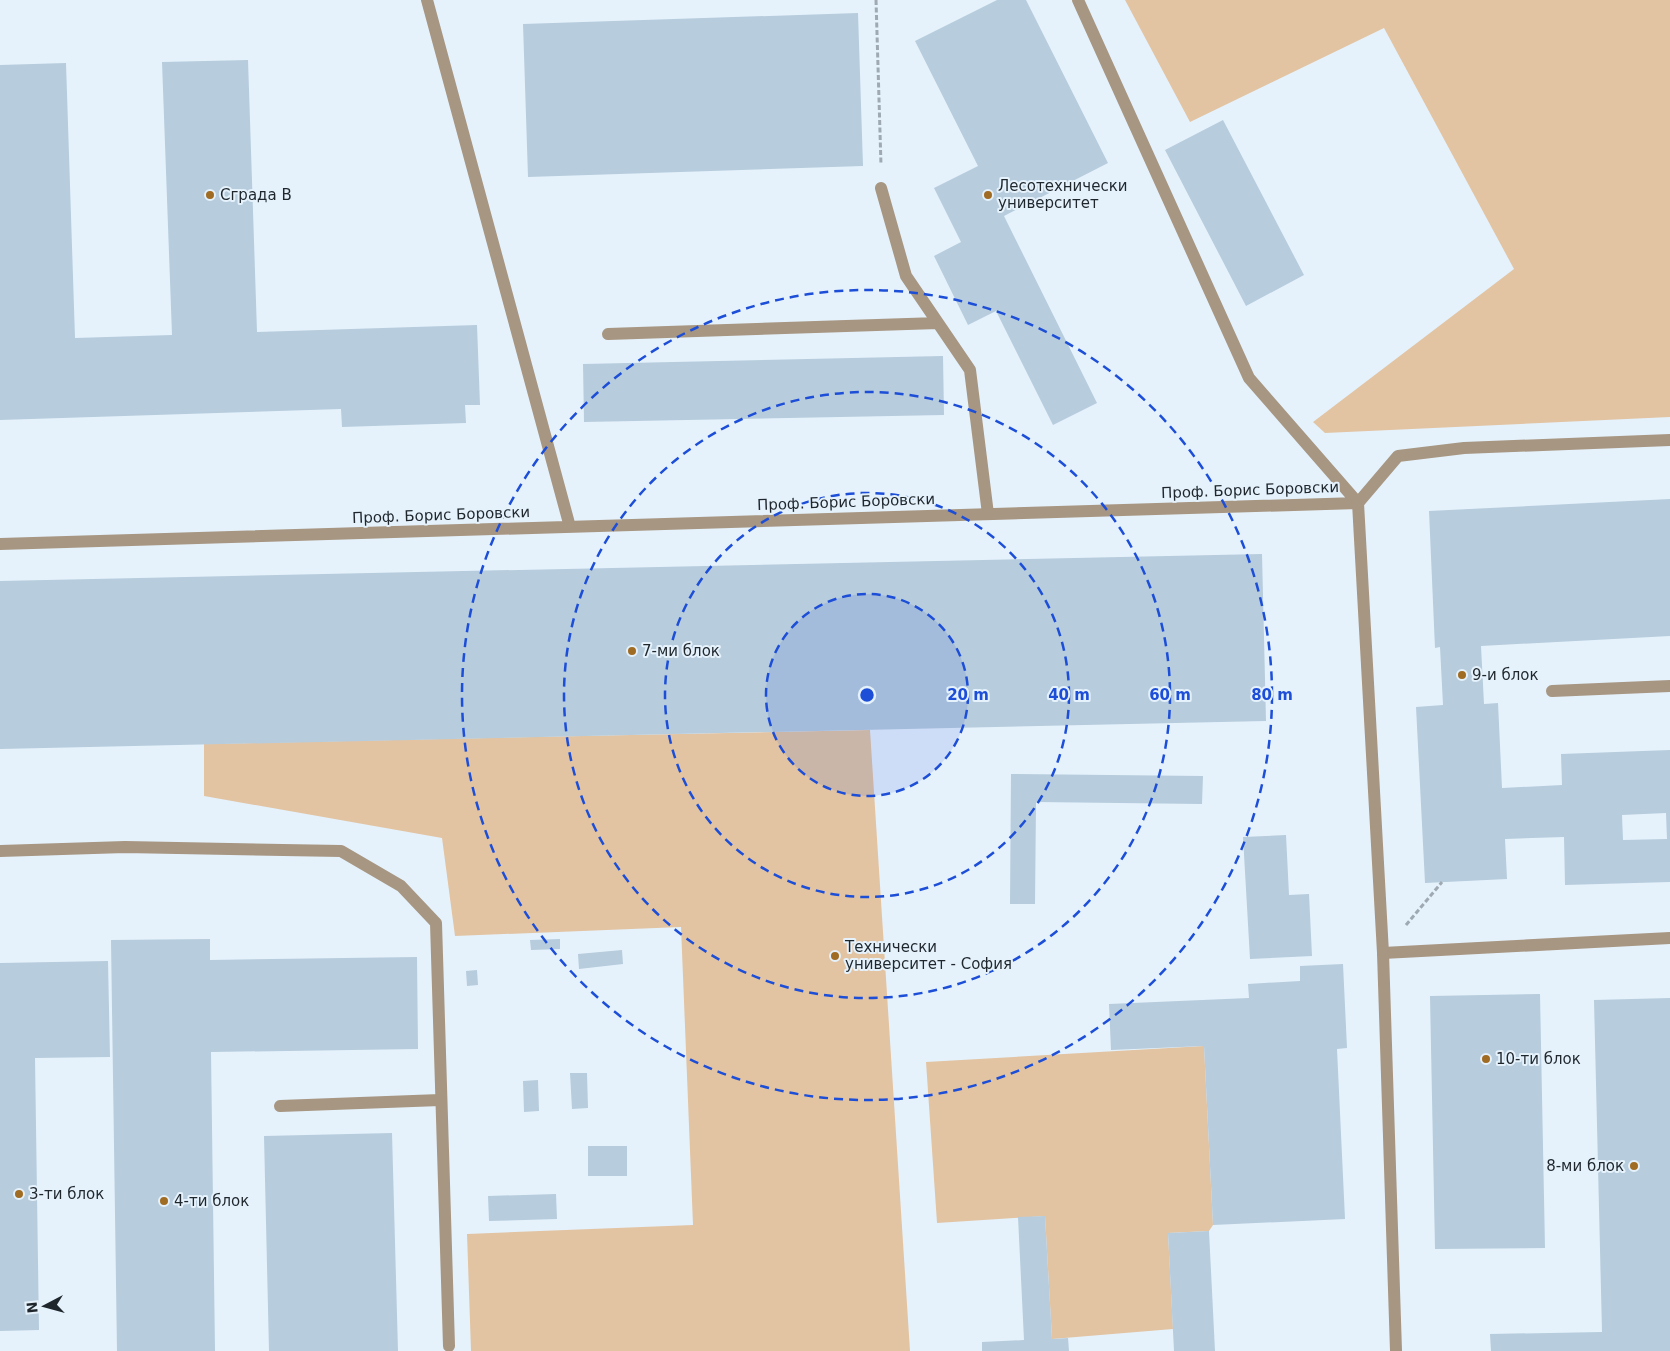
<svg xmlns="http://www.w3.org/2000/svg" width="1670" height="1351" viewBox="0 0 1670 1351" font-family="'DejaVu Sans',sans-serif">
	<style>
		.green { fill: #e2c4a3 }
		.building { fill: #b7ccdc; fill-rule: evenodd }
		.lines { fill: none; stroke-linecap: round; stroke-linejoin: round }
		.path { stroke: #9ea9b2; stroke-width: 3; stroke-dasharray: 5 2.5; stroke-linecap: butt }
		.service { stroke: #a79682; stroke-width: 12 }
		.minor { stroke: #a79682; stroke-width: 12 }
		.ring { fill: none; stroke: #1d4ed8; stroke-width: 2.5; stroke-dasharray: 9 6 }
		.poi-dot { fill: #a06b23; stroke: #e5f2fc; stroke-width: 2 }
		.labels { text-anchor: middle; stroke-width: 4; stroke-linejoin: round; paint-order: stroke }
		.poi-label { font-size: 15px; fill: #1f272d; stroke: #e5f2fc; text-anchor: start }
		.street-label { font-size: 15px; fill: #1f272d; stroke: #e5f2fc }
		.centre { fill: #1d4ed8; stroke: #e5f2fc; stroke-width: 2.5 }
		.ring-label { font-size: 15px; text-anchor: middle; font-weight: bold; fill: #1d4ed8; stroke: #e5f2fc; stroke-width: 4; stroke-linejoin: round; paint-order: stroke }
	</style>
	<rect width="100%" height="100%" fill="#e5f2fc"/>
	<!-- green -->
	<path class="green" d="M 1125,0 L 1670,0 L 1670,417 L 1325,433 L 1313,422 L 1514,269 L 1384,28 L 1190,122 Z
		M 870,730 L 910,1351 L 471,1351 L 467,1234 L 693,1225 L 681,927 L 455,936 L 442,838 L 204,796 L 204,744 Z
		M 1204,1046 L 1213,1225 L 1209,1231 L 1168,1233 L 1173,1329 L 1052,1339 L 1045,1216 L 937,1223 L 926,1062 Z"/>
	<!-- building -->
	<path class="building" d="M 997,0 L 1026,0 L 1108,163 L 1004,216 L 1097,403 L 1053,425 L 996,311 L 968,325 L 934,256 L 961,242 L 934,188 L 978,166 L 915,41 Z
		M 858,13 L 863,166 L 528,177 L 523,24 Z
		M 248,60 L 257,332 L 477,325 L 480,405 L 465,405 L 466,423 L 342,427 L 341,409 L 0,420 L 0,65 L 66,63 L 75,338 L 172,335 L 162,62 Z
		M 1223,120 L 1304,275 L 1246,306 L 1165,150 Z
		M 943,356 L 944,415 L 584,422 L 583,364 Z
		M 1670,499 L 1670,636 L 1481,646 L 1484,704 L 1498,703 L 1502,788 L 1562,785 L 1561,754 L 1670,750 L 1670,882 L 1565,885 L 1564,837 L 1505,839 L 1507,879 L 1425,883 L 1416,707 L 1443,705 L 1440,647 L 1435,648 L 1429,511 ZM 1666,813 L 1667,839 L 1623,840 L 1622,815 Z
		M 1262,554 L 1266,721 L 0,749 L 0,581 Z
		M 1011,774 L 1203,776 L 1202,804 L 1036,802 L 1035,904 L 1010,904 Z
		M 1286,835 L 1289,895 L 1309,894 L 1312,956 L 1250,959 L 1243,837 Z
		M 210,939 L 210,960 L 417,957 L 418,1049 L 211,1052 L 215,1351 L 117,1351 L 111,940 Z
		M 560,939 L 560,949 L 531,950 L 530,940 Z
		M 622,950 L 623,964 L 579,969 L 578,954 Z
		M 108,961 L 110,1057 L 35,1058 L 39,1330 L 0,1331 L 0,963 Z
		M 1343,964 L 1347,1048 L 1337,1049 L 1345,1219 L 1213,1225 L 1204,1046 L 1111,1050 L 1109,1004 L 1249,998 L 1248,984 L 1300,981 L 1300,966 Z
		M 477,970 L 478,985 L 467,986 L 466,971 Z
		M 1540,994 L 1545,1248 L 1435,1249 L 1430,996 Z
		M 1670,998 L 1670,1351 L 1491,1351 L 1490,1334 L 1602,1332 L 1594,1000 Z
		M 570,1073 L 587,1073 L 588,1108 L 572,1109 Z
		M 538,1080 L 539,1111 L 524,1112 L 523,1081 Z
		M 392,1133 L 398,1351 L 269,1351 L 264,1136 Z
		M 588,1146 L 627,1146 L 627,1176 L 588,1176 Z
		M 556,1194 L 557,1219 L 489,1221 L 488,1196 Z
		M 1045,1216 L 1052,1339 L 1068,1338 L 1069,1351 L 982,1351 L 982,1342 L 1024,1340 L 1018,1217 Z
		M 1209,1231 L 1215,1351 L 1174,1351 L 1168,1233 Z"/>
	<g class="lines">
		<!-- path -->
		<path class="path" d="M 876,0 L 881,165
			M 1406,925 L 1442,882"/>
		<!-- service -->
		<path class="service" d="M 881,188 L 906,276 L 970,370 L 988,514
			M 608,334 L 938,323
			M 1552,691 L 1670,686
			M 0,851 L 125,847 L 341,851 L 401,886 L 436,923 L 449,1346
			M 1383,953 L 1670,938
			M 280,1106 L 440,1100"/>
		<!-- minor -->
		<path class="minor" d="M 427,0 L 570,527
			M 1078,0 L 1249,378 L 1358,503 L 1383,953 L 1396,1351
			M 0,544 L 1358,503 L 1398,456 L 1464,448 L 1670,440"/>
	</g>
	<!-- distance rings -->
	<circle cx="867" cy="695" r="101" fill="#1d4ed8" fill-opacity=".12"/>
	<g class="ring">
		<circle cx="867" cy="695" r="101"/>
		<circle cx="867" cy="695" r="202"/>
		<circle cx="867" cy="695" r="303"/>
		<circle cx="867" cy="695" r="405"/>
	</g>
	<!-- markers -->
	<g class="poi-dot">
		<circle cx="210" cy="195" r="5"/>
		<circle cx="988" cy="195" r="5"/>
		<circle cx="632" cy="651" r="5"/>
		<circle cx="1462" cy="675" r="5"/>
		<circle cx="835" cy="956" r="5"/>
		<circle cx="1486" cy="1059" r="5"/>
		<circle cx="1634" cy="1166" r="5"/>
		<circle cx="19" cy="1194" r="5"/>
		<circle cx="164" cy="1201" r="5"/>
	</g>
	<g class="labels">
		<!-- poi labels -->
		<g class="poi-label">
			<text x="998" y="191">Лесотехнически<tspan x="998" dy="17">университет</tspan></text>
			<text x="220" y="200">Сграда В</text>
			<text x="642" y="656">7-ми блок</text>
			<text x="1472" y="680">9-и блок</text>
			<text x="845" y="952">Технически<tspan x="845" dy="17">университет - София</tspan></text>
			<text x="1496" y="1064">10-ти блок</text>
			<text x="1624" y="1171" text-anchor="end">8-ми блок</text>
			<text x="29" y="1199">3-ти блок</text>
			<text x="174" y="1206">4-ти блок</text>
		</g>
		<!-- street labels -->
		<g class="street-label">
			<text transform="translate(1250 490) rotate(-2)" y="5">Проф. Борис Боровски</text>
			<text transform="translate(846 502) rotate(-2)" y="5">Проф. Борис Боровски</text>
			<text transform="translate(441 515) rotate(-2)" y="5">Проф. Борис Боровски</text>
		</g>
	</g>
	<circle cx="867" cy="695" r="8" class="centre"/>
	<g class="ring-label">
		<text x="968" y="700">20 m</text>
		<text x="1069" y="700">40 m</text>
		<text x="1170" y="700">60 m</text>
		<text x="1272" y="700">80 m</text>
	</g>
	<!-- north arrow -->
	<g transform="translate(45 1306) rotate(264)" stroke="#e5f2fc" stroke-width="4" paint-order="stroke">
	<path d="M0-4L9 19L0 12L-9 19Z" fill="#1f272d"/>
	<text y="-8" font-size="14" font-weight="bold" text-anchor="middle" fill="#1f272d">N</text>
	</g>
</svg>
